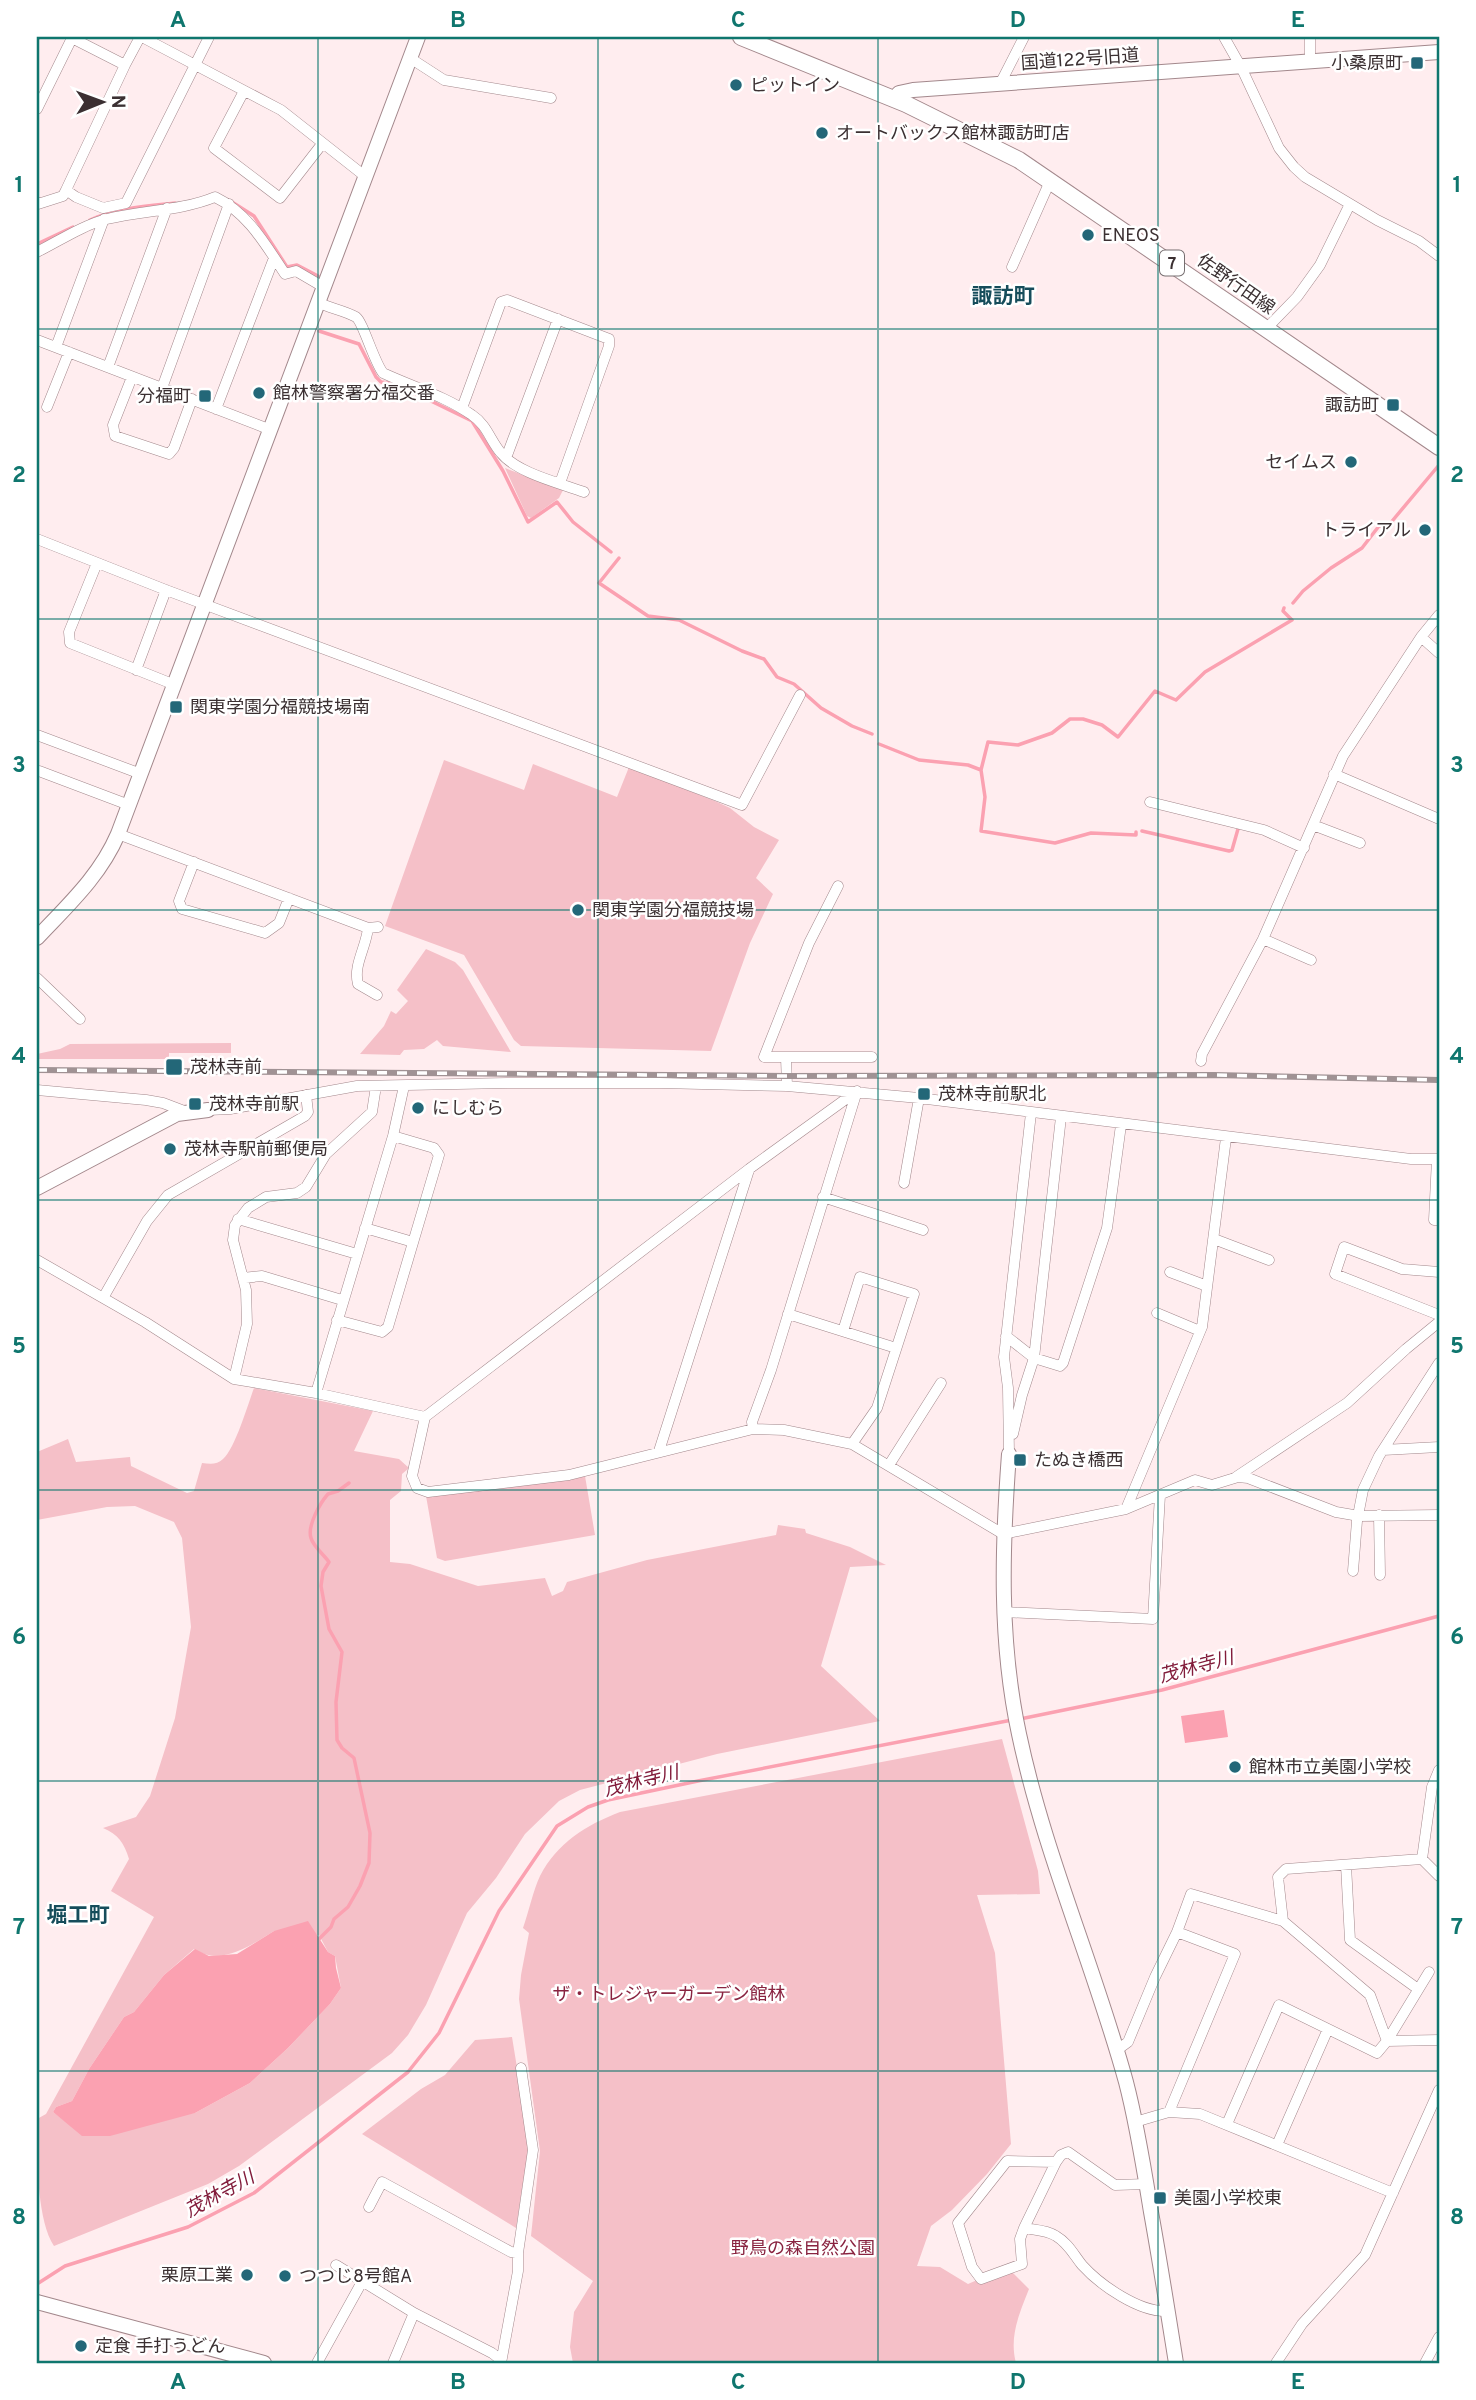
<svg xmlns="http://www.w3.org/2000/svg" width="1476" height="2400" viewBox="0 0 1476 2400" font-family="Overpass,'Noto Sans JP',sans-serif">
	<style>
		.green { fill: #f5c0c8; fill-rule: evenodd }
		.water { fill: #fba1b1 }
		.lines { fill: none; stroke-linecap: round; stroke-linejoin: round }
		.stream { stroke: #fba1b1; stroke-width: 3.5 }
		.street-casing { stroke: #a3888c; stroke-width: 11 }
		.secondary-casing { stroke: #a3888c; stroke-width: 16 }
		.primary-casing { stroke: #a3888c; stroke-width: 18 }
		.street { stroke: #fff; stroke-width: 10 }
		.secondary { stroke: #fff; stroke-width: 14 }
		.primary { stroke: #fff; stroke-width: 16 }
		.rail-casing { stroke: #a09294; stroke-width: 6 }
		.rail { stroke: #fff; stroke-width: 3.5; stroke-dasharray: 10; stroke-linecap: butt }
		.grid { fill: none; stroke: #0f766e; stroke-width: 2; stroke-opacity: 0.55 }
		.poi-dot { fill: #236778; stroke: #fff; stroke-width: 2.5 }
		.labels { text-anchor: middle; stroke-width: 5; stroke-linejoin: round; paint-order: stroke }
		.shield { fill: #fff; stroke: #766e70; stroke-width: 2 }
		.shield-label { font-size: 16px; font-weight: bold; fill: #3b3032 }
		.street-label { font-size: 18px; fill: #3b3032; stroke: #fff }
		.poi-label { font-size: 18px; fill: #3b3032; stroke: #fff; text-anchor: start }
		.park-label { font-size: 18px; fill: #892340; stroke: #fff }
		.water-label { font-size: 19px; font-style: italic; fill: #821c3b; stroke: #fff }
		.quarter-label { font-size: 21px; font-weight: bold; fill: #164d5b; stroke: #fff }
		.neatline { fill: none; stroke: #0f766e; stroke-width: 2.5 }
		.grid-label { font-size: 23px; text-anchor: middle; font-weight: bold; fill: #0f766e }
	</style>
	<rect width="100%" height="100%" fill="#ffedef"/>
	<!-- green -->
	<path class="green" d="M 505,468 L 563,490 L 559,498 L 531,518 L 527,516 Z
		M 444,760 L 524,790 L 533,764 L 617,797 L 629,767 L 715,801 L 730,808 L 754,827 L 779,840 L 756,878 L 773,894 L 750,943 L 711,1051 L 521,1046 L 514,1040 L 464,955 L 385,926 Z
		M 426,949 L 455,962 L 463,970 L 511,1052 L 443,1046 L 437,1040 L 424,1049 L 404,1050 L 400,1055 L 360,1054 L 384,1026 L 391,1011 L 396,1014 L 408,1001 L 397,990 Z
		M 231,1043 L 231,1053 L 169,1053 L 169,1059 L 37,1059 L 37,1054 L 60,1049 L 70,1044 Z
		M 254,1388 L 373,1411 L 354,1451 L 399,1459 L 409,1468 L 402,1474 L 401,1491 L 390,1500 L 390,1562 L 410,1564 L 478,1586 L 545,1578 L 552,1596 L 563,1591 L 567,1582 L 647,1560 L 776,1535 L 778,1525 L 805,1529 L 806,1533 L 850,1547 L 886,1565 L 850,1567 L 821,1666 L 880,1721 L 717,1754 L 580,1790 L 559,1801 L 525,1834 L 496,1878 L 467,1913 L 426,2005 L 408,2035 L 392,2053 L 239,2166 L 208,2184 L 54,2246 C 36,2219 37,2152 37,2119 L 46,2114 L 154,1917 L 111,1891 L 129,1859 C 124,1843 118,1834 103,1828 L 136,1817 L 150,1796 L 175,1718 L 191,1627 L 182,1538 L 174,1522 L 135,1506 L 107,1507 L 37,1520 L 37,1452 L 68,1439 L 76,1462 L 130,1457 L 131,1466 L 187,1493 L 194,1491 L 202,1463 C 210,1464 217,1465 223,1459 C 235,1449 248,1404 254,1388 ZM 274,1931 L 319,1935 L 328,1952 L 335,1956 L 341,1988 L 330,2004 L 288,2048 L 250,2083 L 195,2113 L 66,2122 L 53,2112 L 56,2107 L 72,2101 L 89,2069 L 124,2017 L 134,2012 L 164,1975 L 194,1949 C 222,1967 251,1945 274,1931 Z
		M 585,1476 L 595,1535 L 445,1561 L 437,1558 L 426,1496 Z
		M 1002,1739 L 1038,1871 L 1040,1894 L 977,1895 L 995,1953 L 1011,2144 L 987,2174 L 952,2210 L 931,2226 L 917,2266 L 940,2267 L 968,2284 L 1007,2267 L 1029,2289 C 1019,2314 1009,2337 1016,2363 L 573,2363 L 570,2347 L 574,2312 L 593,2281 L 531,2236 L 540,2151 L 519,1999 L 521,1975 L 529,1933 L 523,1928 C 529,1911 533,1891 540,1876 C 557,1843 586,1825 620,1812 Z
		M 512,2037 L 527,2129 L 528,2151 L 516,2228 L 362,2134 L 421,2089 L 445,2075 L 475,2040 Z"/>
	<!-- water -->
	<path class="water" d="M 1224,1710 L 1228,1737 L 1185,1743 L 1181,1716 Z
		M 308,1921 L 328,1952 L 335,1956 L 336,1968 L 341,1988 L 330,2004 L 288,2048 L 250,2083 L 195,2113 L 110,2136 L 82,2136 L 53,2112 L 56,2107 L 72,2101 L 89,2069 L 124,2017 L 134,2012 L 164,1975 L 195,1949 L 209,1956 L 237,1954 L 274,1931 Z"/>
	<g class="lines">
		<!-- stream -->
		<path class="stream" d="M 37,40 L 39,37
			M 232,202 L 254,216 L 287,267 L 297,265 L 318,276
			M 90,220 C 116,208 147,206 175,203
			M 37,244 L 73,227
			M 319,331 L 359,344 L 376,377 L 381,382 L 396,384 L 472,421 L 503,471 L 528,522 L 557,502 L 573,522 L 611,552
			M 619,558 L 599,583 L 648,616 L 679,620 L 742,651 L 764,659 L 777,677 L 794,684 L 821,708 L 852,726 L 872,734
			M 1293,603 L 1303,591 L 1331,568 L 1362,548 L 1379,526 L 1388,526 L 1439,465
			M 879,744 L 919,760 L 968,765 L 981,770 L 985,797 L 981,831 L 1055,843 L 1091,833 L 1136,835 L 1136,832
			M 981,770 L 988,742 L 1018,745 L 1052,733 L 1070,719 L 1083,719 L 1102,725 L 1118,737 L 1155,691 L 1176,700 L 1205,672 L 1292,620 L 1283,611 L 1284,608
			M 1142,831 L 1229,851 L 1232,850 L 1238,829
			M 1020,1719 L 1162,1690 L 1439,1616
			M 318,1940 L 331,1927 L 334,1919 L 348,1907 L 360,1886 L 369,1863 L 370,1833 L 354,1758 L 342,1748 L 337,1740 L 336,1702 L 342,1652 L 329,1629 L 321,1586 L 323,1572 L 329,1562 C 324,1555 313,1546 311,1538 C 307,1526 320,1503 328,1494 L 338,1491 L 349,1483
			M 37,2284 L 65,2266 L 188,2227 L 254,2193 L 408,2072 L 439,2033 L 499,1911 L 557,1826 L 588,1807 L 608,1800 L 698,1781 L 1012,1720"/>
		<defs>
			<path id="street" d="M 142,37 L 281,110 L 366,177
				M 1224,37 L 1241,67 L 1279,148 L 1294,167 L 1305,177 L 1377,220 L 1419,241 L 1439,256
				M 410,58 L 444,80 L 551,98
				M 1310,62 L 1310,37
				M 1000,84 L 1024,37
				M 244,91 L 214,148 L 280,198 L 322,144
				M 37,109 L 72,38 L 125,65 L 140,37
				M 66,190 L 125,65
				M 37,202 L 38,204 L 63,196 L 66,190 L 76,197 L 103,208 L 126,203 L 209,37
				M 37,252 C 59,241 83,225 107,219 C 143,210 181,211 215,197 C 248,213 265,244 285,274 L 296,271 L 325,288
				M 1012,267 L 1047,188 L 1053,181
				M 319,303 C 330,308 346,311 356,317 C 363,322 374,362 383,373 C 413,387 445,396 472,415 C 487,425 490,440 501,453 C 517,473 560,483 584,492
				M 1266,329 L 1297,297 L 1320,265 L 1350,204
				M 37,340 L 271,430
				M 56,347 L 104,219
				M 108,367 L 167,208
				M 132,377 L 113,425 L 115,436 L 169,454 L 174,448 L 192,399
				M 162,388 L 229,204
				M 47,407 L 69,352
				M 462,408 L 501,302 L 507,300 L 609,339 L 609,346 L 560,483
				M 216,409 L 274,258
				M 506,458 L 558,319
				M 37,539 L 166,590 L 742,805 L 800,695
				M 97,563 L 69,632 L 70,643 L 175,685
				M 1421,637 L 1439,653
				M 136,670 L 166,590
				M 37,735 L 141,774
				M 39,771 L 129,805
				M 1334,774 L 1439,819
				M 1150,802 L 1264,830 L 1304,848
				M 1313,825 L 1360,843
				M 118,834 L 368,928 L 378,927
				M 194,862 L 179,901 L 182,909 L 265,933 L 279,923 L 289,898
				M 838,886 L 809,943 L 764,1057 L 872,1057
				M 368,928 C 366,948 353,965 358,984 L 377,995
				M 1263,939 L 1311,960
				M 37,978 L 80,1019
				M 786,1057 L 787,1086
				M 1201,1061 L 1202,1054 L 1263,939 L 1343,756 L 1421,637 L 1439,615
				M 37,1090 L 146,1100 L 163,1103 L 184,1111
				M 857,1091 L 749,1169 L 425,1417 L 412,1476 L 417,1488 L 428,1492 L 569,1475 L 753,1429 L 784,1430 L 852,1444 L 1003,1534 L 1126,1509 L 1195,1480 L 1212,1485 L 1238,1477 L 1248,1478 L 1336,1512 L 1359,1516 L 1439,1515
				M 208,1110 L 230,1109 L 357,1086 L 507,1083 L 660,1083 L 787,1086 L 919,1098 L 1411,1159 L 1439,1159
				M 1437,1159 L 1434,1220 L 1439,1220
				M 904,1183 L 919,1098
				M 823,1197 L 923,1230
				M 238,1219 L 357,1254
				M 365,1228 L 413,1242
				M 1214,1239 L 1269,1260
				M 37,1260 L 145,1322 L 234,1379 L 316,1393 L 425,1417
				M 1170,1272 L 1207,1286
				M 1439,1272 L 1402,1269 L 1344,1247 L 1335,1274 L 1439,1315
				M 243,1278 L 262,1276 L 342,1300
				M 103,1298 L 147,1221 L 168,1195 L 305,1116 L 308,1112 L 306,1095
				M 1157,1313 L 1200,1331
				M 788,1314 L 896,1348
				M 337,1320 L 382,1332 L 388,1327 L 439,1155 L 434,1148 L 393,1136
				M 843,1331 L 860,1277 L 914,1294 L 877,1408 L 852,1444
				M 1006,1336 L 1034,1358 L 1060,1366 L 1063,1363 L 1107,1228 L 1121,1125
				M 234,1379 L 247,1324 L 246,1290 L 233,1240 L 235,1225 L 248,1208 L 266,1197 L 297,1193 L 306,1187 L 326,1154 L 372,1112 L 376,1086
				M 316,1393 L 393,1136 L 404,1086
				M 753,1429 L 752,1422 L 771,1370 L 857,1091
				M 1013,1434 L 1022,1395 L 1034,1358 L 1061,1117
				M 1383,1450 L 1439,1447
				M 659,1451 L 749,1170
				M 1009,1454 L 1008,1388 L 1004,1357 L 1031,1113
				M 889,1465 L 941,1383
				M 1236,1477 L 1347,1403 L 1406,1349 L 1439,1322
				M 1126,1509 L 1202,1327 L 1226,1138
				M 1379,1515 L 1380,1575
				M 1353,1571 L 1357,1521 L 1363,1490 L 1379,1456 L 1439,1363
				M 1004,1612 L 1153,1619 L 1160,1495
				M 1422,1859 L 1432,1787 L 1439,1770
				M 1422,1859 L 1439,1876
				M 1346,1865 L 1350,1940 L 1418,1989
				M 1387,2041 L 1370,1995 L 1283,1921 L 1278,1877 L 1286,1869 L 1422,1859
				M 1387,2041 L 1439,2040
				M 1117,2050 L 1128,2042 L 1155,1977 L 1177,1932 L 1191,1894 L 1283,1921
				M 1169,2112 L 1235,1954 L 1177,1932
				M 1135,2122 L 1169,2112 L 1200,2114 L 1393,2193
				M 1227,2124 L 1279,2005 L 1377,2053 L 1387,2041 L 1429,1972
				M 1277,2145 L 1328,2029
				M 1056,2162 L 1007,2161 L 958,2223 L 972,2267 L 981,2279 L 1022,2264 L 1020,2239 L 1024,2228 C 1035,2230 1047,2230 1056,2236 C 1068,2243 1074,2255 1082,2265 C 1100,2285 1140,2313 1168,2311
				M 369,2207 L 382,2182 L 511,2252 L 518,2253
				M 1024,2228 L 1056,2162 L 1061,2155 L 1068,2152 L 1115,2185 L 1147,2184
				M 336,2265 L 414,2313 L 492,2353 L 501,2360
				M 317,2363 L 363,2280
				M 393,2363 L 414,2313
				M 501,2363 L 518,2271 L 518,2253 L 533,2150 L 521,2068
				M 1276,2363 L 1302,2324 L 1365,2255 L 1439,2090
				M 1425,2363 L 1439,2337"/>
			<path id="secondary" d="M 894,99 L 899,93 L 913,90 L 1439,52
				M 37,938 C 68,905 100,876 118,834 L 418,37
				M 37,1188 L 177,1114 L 208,1110
				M 1009,1454 C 1002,1548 999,1641 1019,1734 C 1044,1853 1094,1965 1126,2082 C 1137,2124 1144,2169 1151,2212 C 1160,2262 1168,2313 1176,2363
				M 37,2302 L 264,2363"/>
			<path id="primary" d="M 741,37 L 906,104 L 1019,160 L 1439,447"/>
		</defs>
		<!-- street casing -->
		<use href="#street" class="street-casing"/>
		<!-- secondary casing -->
		<use href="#secondary" class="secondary-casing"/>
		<!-- primary casing -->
		<use href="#primary" class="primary-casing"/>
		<!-- street -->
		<use href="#street" class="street"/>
		<!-- secondary -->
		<use href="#secondary" class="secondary"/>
		<!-- primary -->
		<use href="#primary" class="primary"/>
		<defs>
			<path id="rail" d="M 37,1070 L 786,1076 L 1214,1075 L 1439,1080"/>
		</defs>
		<!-- rail casing -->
		<use href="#rail" class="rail-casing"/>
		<!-- rail -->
		<use href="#rail" class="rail"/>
	</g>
	<!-- grid -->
	<path class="grid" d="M 318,37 L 318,2363M 598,37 L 598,2363M 878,37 L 878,2363M 1158,37 L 1158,2363M 37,329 L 1439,329M 37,619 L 1439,619M 37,910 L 1439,910M 37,1200 L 1439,1200M 37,1490 L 1439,1490M 37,1781 L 1439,1781M 37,2071 L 1439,2071"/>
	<!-- markers -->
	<g class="poi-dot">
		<rect x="1410" y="56" width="14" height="14" rx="3.5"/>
		<circle cx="736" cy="85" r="7"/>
		<circle cx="822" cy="133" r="7"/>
		<circle cx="1088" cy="235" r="7"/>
		<circle cx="259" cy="393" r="7"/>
		<rect x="198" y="389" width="14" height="14" rx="3.5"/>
		<rect x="1386" y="398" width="14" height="14" rx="3.5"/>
		<circle cx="1351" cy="462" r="7"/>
		<circle cx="1425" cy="530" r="7"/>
		<rect x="169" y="700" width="14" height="14" rx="3.5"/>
		<circle cx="578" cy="910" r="7"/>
		<rect x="165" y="1058" width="18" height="18" rx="3.5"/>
		<rect x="917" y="1087" width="14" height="14" rx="3.5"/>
		<rect x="188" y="1097" width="14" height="14" rx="3.5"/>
		<circle cx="418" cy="1108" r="7"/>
		<circle cx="170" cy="1149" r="7"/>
		<rect x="1013" y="1453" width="14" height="14" rx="3.5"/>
		<circle cx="1235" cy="1767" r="7"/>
		<rect x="1153" y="2191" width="14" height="14" rx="3.5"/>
		<circle cx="247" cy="2275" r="7"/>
		<circle cx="285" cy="2276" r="7"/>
		<circle cx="81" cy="2346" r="7"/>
	</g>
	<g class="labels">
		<!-- shield labels -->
		<rect class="shield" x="1160" y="250.5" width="24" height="25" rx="5"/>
		<g class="shield-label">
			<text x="1172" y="269">7</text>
		</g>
		<!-- street labels -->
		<g class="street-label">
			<text transform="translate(1080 59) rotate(-4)" y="6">国道122号旧道</text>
			<text transform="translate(1236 284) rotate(35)" y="6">佐野行田線</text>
		</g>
		<!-- poi labels -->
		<g class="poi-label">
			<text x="1403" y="69" text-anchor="end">小桑原町</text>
			<text x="750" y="91">ピットイン</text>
			<text x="836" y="139">オートバックス館林諏訪町店</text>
			<text x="1102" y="241">ENEOS</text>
			<text x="273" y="399">館林警察署分福交番</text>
			<text x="191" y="402" text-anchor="end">分福町</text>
			<text x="1379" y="411" text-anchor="end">諏訪町</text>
			<text x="1337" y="468" text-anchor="end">セイムス</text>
			<text x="1411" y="536" text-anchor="end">トライアル</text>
			<text x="190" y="713">関東学園分福競技場南</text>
			<text x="592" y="916">関東学園分福競技場</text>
			<text x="190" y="1073">茂林寺前</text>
			<text x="938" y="1100">茂林寺前駅北</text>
			<text x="209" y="1110">茂林寺前駅</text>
			<text x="432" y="1114">にしむら</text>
			<text x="184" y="1155">茂林寺駅前郵便局</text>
			<text x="1034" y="1466">たぬき橋西</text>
			<text x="1249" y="1773">館林市立美園小学校</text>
			<text x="1174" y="2204">美園小学校東</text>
			<text x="233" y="2281" text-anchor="end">栗原工業</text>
			<text x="299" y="2282">つつじ8号館A</text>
			<text x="95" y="2352">定食 手打うどん</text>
		</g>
		<!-- park labels -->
		<g class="park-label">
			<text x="669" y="2000">ザ・トレジャーガーデン館林</text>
			<text x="803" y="2254">野鳥の森自然公園</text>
		</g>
		<!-- water labels -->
		<g class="water-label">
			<text transform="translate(1196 1666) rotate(-15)" y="7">茂林寺川</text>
			<text transform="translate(641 1780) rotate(-14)" y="7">茂林寺川</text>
			<text transform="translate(219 2193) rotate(-29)" y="7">茂林寺川</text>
		</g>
		<!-- quarter labels -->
		<g class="quarter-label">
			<text x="1003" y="303">諏訪町</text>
			<text x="78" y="1922">堀工町</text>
		</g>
	</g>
	<!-- border -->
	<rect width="1476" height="2400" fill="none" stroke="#ffffff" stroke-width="77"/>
	<!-- north arrow -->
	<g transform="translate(102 102) rotate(89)" stroke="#ffffff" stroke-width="5" paint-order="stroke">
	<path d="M0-5L12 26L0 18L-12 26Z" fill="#3b3032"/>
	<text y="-10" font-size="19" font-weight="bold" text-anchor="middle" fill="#3b3032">N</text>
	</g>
	<rect x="38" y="38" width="1400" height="2324" class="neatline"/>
	<g class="grid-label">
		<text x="178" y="27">A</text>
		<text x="458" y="27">B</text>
		<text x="738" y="27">C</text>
		<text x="1018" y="27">D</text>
		<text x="1298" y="27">E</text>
		<text x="19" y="192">1</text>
		<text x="1457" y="192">1</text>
		<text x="19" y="482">2</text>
		<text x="1457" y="482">2</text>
		<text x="19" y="772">3</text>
		<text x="1457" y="772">3</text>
		<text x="19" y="1063">4</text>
		<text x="1457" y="1063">4</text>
		<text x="19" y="1353">5</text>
		<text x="1457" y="1353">5</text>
		<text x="19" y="1644">6</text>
		<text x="1457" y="1644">6</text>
		<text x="19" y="1934">7</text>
		<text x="1457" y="1934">7</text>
		<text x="19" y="2224">8</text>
		<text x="1457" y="2224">8</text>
		<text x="178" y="2389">A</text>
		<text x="458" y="2389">B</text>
		<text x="738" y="2389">C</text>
		<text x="1018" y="2389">D</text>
		<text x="1298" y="2389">E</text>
	</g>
</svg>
